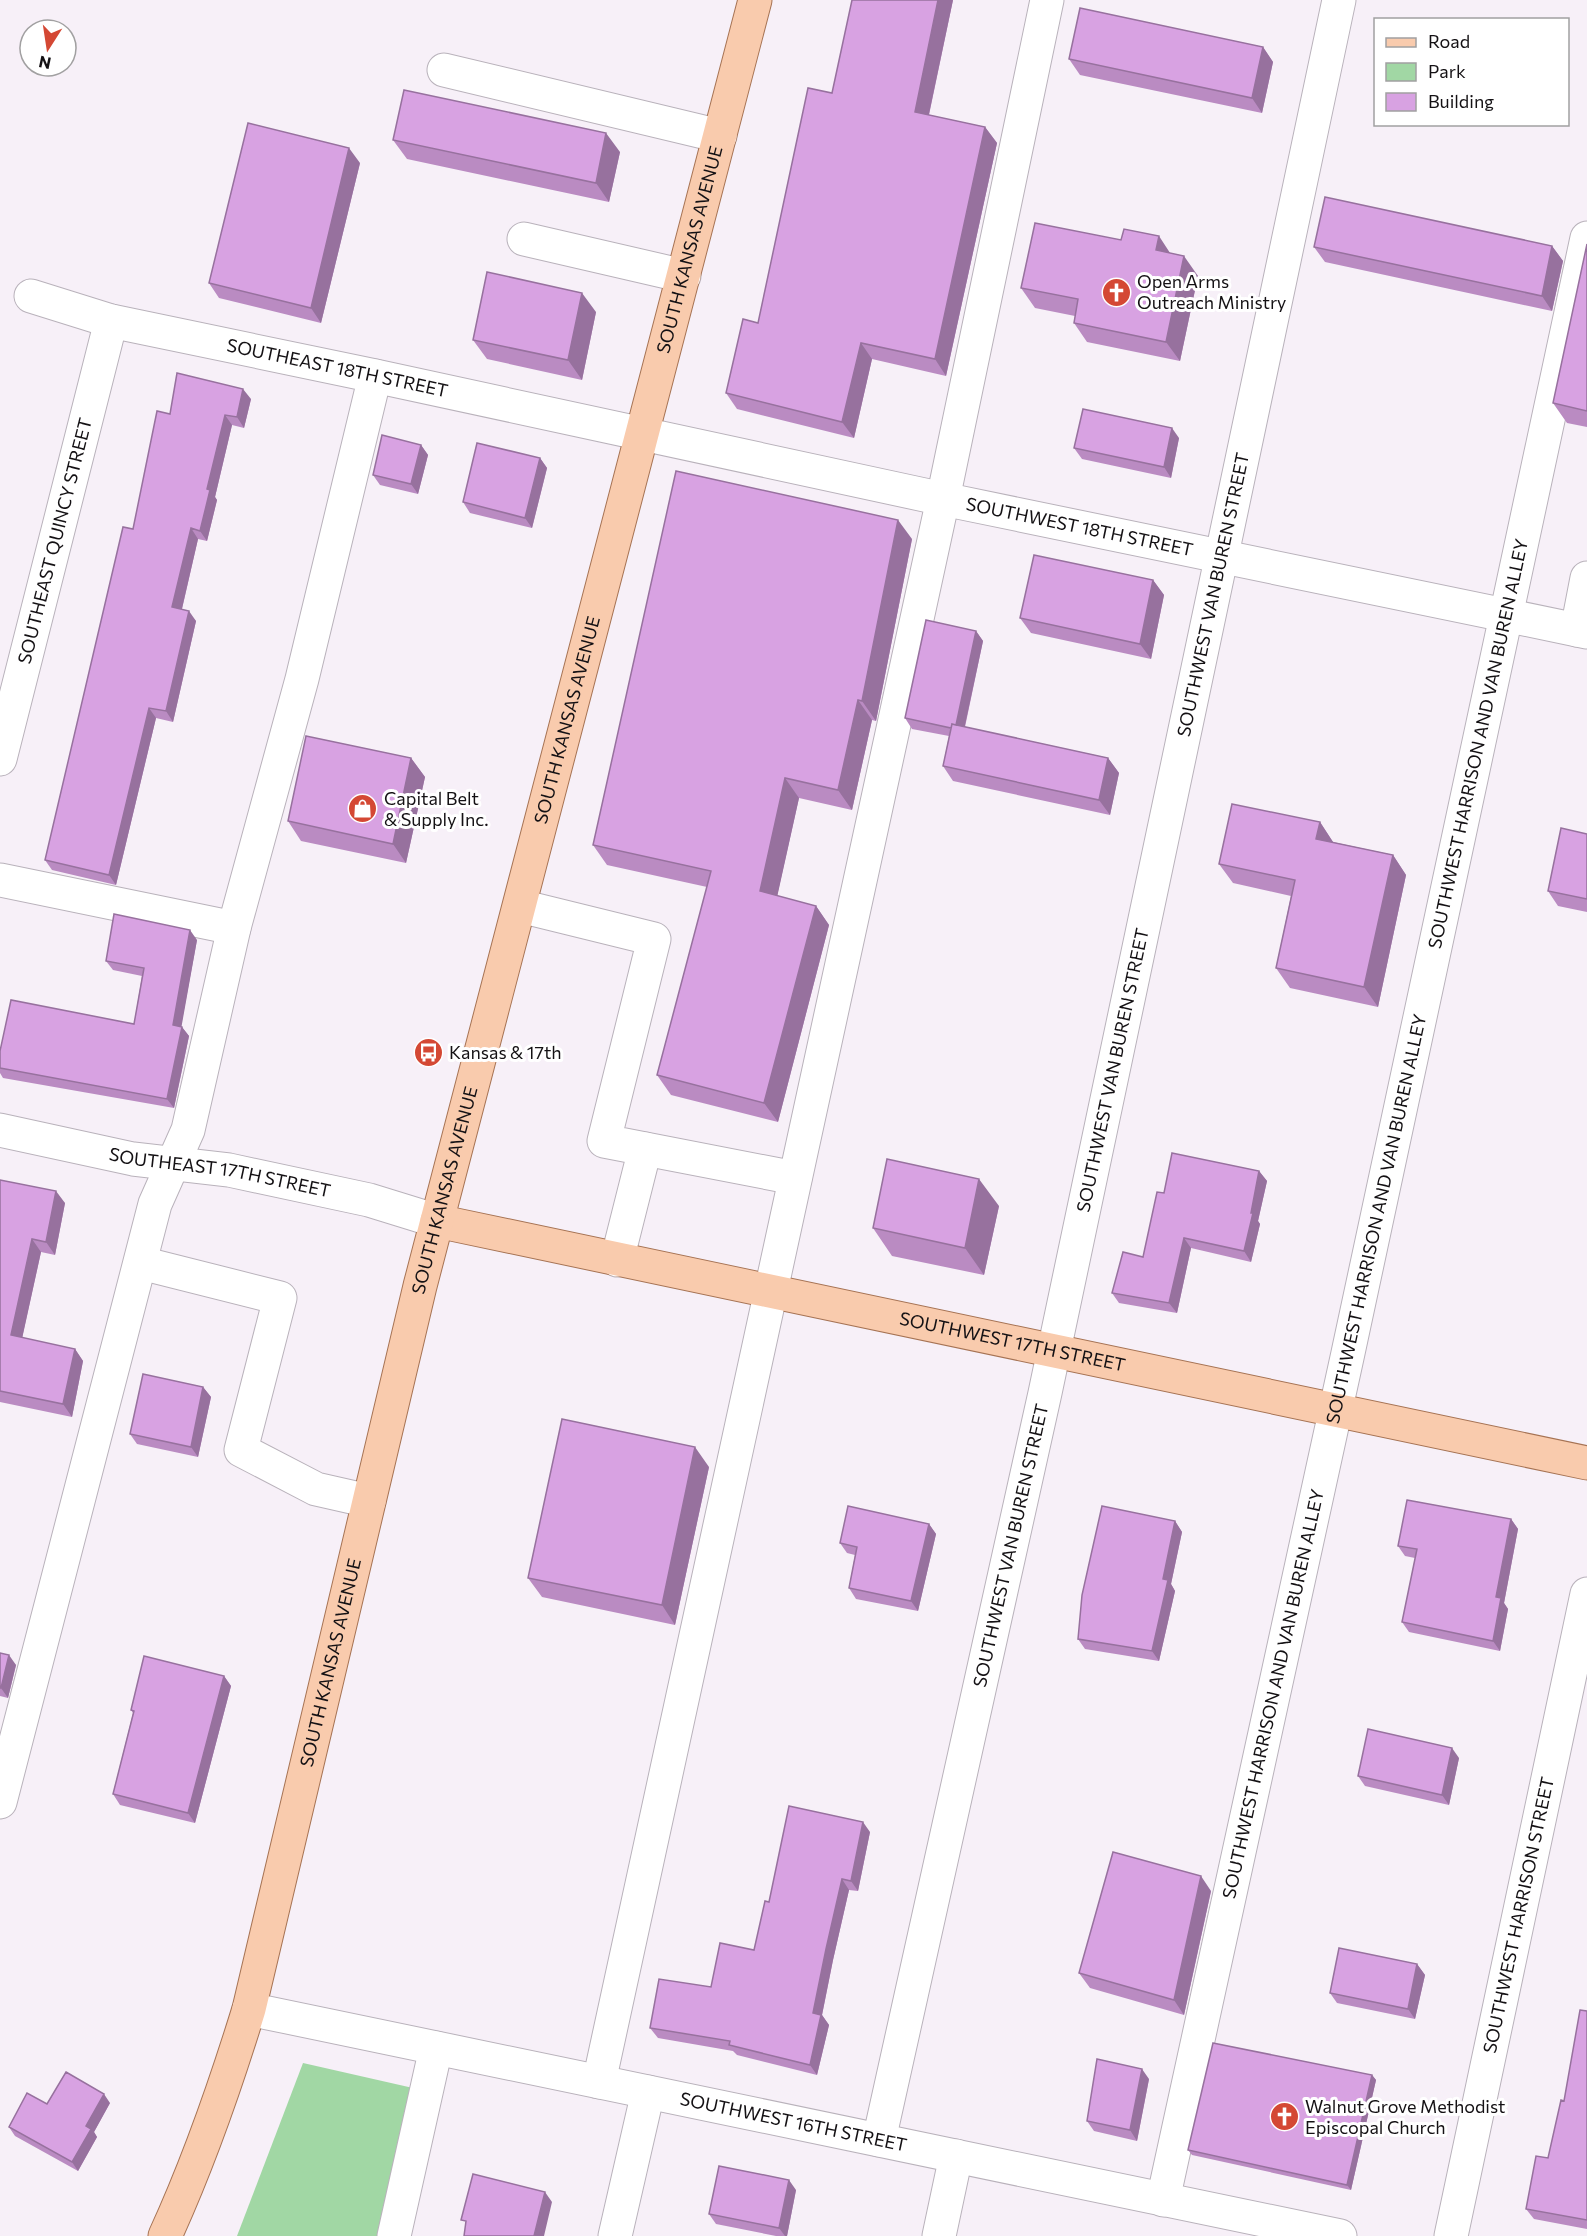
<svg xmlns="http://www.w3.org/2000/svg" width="1587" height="2236" viewBox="0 0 1587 2236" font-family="Commissioner,sans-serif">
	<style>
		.green { fill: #a1d7a4 }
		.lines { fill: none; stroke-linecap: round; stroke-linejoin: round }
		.minor-casing { stroke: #b9b2bb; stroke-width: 35 }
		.major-casing { stroke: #a67354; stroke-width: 35 }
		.minor { stroke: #fff; stroke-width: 33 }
		.major { stroke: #f9cbad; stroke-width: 33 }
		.wall { fill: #ba8bc2 }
		.shaded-wall { fill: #97719e }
		.building { fill: #d8a2e2; stroke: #97719e; stroke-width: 1.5 }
		.labels { text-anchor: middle; stroke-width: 6; stroke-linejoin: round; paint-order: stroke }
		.street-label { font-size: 18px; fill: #141114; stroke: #fff }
		.poi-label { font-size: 18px; fill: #141114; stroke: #fff; text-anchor: start }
	</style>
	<rect width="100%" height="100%" fill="#f7f0f8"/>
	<!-- green -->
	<path class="green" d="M 303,2063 L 413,2088 L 380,2236 L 237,2236 Z"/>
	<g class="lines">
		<defs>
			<g id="minor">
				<path d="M 444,70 L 720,136"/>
				<path d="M 524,239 L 684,276"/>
				<path id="s1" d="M 31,296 L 111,321 L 375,376 L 943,499 L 1587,632"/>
				<path d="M 1577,630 L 1587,578"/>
				<path id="s2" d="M 0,759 L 111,321"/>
				<path d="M 0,880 L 234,928"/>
				<path d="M 520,906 L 654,939 L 604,1141 L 795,1178"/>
				<path id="s3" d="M 0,1130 L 133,1159 L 229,1170 L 369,1200 L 437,1221"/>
				<path d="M 617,1260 L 645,1149"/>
				<path d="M 141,1263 L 280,1298 L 241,1450 L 316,1489 L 369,1501"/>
				<path d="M 0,1802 L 155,1204 L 188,1130 L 234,928 L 302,679 L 375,376"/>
				<path id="s4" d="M 249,2009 L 1340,2236"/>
				<path d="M 599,2082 L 943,499 L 1047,0"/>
				<path id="s5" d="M 879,2140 L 1045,1393 L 1339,0"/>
				<path id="s6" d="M 1163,2200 L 1348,1353 L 1587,238"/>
				<path d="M 394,2236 L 436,2048"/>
				<path d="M 615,2236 L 648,2092"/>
				<path d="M 939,2236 L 956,2156"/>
				<path id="s7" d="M 1451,2236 L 1587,1594"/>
			</g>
			<g id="major">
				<path id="s8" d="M 437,1221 L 1587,1463"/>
				<path id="s9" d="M 165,2236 C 199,2162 225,2087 249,2009 L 420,1286 L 755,0"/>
			</g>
		</defs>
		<!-- minor casing -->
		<use href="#minor" class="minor-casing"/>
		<!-- major casing -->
		<use href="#major" class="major-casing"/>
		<!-- minor -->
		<use href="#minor" class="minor"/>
		<!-- major -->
		<use href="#major" class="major"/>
	</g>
	<!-- wall -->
	<path class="wall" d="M 953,0 L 929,115 L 985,127 L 997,143 L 946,376 L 872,359 L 854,438 L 737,409 L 726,393 L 758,323 L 832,93 Z
		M 1263,47 L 1273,62 L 1262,113 L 1080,75 L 1069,59 Z
		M 393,140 L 620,152 L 609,202 L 407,159 Z
		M 360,163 L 321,323 L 219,298 L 209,283 Z
		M 1587,244 L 1587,427 L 1567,423 L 1553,403 Z
		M 1552,246 L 1563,261 L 1552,311 L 1325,262 L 1314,247 Z
		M 1170,253 L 1198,276 L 1180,361 L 1087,342 L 1074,323 L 1075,316 L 1035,308 L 1021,288 Z
		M 596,312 L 582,380 L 487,359 L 473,340 Z
		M 251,399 L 244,428 L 232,425 L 215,497 L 217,500 L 207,541 L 198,539 L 182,609 L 196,621 L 173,722 L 156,718 L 116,885 L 52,870 L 45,860 L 133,529 L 170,414 Z
		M 1179,438 L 1171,478 L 1082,459 L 1074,448 Z
		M 421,445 L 428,455 L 418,494 L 380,485 L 373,475 Z
		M 540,458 L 547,468 L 532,528 L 470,513 L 463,502 Z
		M 912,539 L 876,721 L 872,720 L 852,810 L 799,798 L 777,896 L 816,906 L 829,925 L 778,1122 L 671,1095 L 657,1075 L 707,887 L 607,865 L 593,845 Z
		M 1153,580 L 1164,595 L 1151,659 L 1031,633 L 1020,618 Z
		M 976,631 L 983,641 L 965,727 L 1108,758 L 1119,773 L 1110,815 L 953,781 L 943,766 L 949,736 L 912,729 L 905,718 Z
		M 411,758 L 425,777 L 406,863 L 301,841 L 288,821 Z
		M 1320,822 L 1333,842 L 1393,855 L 1406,875 L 1378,1007 L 1290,988 L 1276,968 L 1291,896 L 1233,883 L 1219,864 Z
		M 1587,834 L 1587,912 L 1558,906 L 1548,891 Z
		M 197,940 L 181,1026 L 189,1036 L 174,1108 L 3,1078 L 0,1073 L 0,1051 L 134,1024 L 142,976 L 113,970 L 106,961 Z
		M 1259,1171 L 1267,1181 L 1258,1221 L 1260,1224 L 1251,1262 L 1191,1248 L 1177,1313 L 1119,1303 L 1112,1293 L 1143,1257 L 1164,1193 Z
		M 0,1180 L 65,1203 L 55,1255 L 41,1252 L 22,1338 L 75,1349 L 83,1361 L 72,1417 L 0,1402 Z
		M 999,1206 L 984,1275 L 892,1256 L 873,1228 Z
		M 203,1387 L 211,1397 L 198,1457 L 137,1444 L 130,1434 Z
		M 709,1467 L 675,1625 L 542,1597 L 528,1578 Z
		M 1511,1519 L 1518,1529 L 1504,1603 L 1508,1609 L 1500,1651 L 1409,1632 L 1402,1622 L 1415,1558 L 1405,1556 L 1398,1546 Z
		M 1175,1521 L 1182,1532 L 1171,1584 L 1175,1591 L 1159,1661 L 1085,1649 L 1078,1639 Z
		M 929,1524 L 936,1534 L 918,1611 L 856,1599 L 849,1588 L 855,1555 L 847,1553 L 840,1543 Z
		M 0,1653 L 16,1665 L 8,1698 L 0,1696 Z
		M 224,1676 L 231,1686 L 195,1823 L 120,1805 L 113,1794 L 133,1713 L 131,1710 Z
		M 1459,1758 L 1449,1805 L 1365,1786 L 1358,1776 Z
		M 870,1832 L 858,1891 L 849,1890 L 833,1960 L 822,2015 L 829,2025 L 817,2075 L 737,2055 L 733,2051 L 658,2038 L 650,2028 L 711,1987 L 754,1950 L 769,1902 Z
		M 1211,1891 L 1184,2015 L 1090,1988 L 1079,1973 Z
		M 1417,1964 L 1425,1975 L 1415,2019 L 1337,2003 L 1330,1993 Z
		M 1587,2011 L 1587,2229 L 1534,2219 L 1526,2209 L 1548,2158 L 1564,2101 Z
		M 1372,2075 L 1376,2080 L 1351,2190 L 1192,2155 L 1188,2150 Z
		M 1149,2079 L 1137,2141 L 1094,2131 L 1087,2121 Z
		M 110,2103 L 94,2132 L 97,2137 L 78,2171 L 15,2136 L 9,2127 Z
		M 796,2190 L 787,2236 L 776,2236 L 716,2224 L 709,2214 Z"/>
	<!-- shaded-wall -->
	<path class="shaded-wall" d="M 938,0 L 953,0 L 926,128 L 915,112 Z
		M 1263,47 L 1273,62 L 1262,113 L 1252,98 Z
		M 985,127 L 997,143 L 946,376 L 935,359 Z
		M 606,133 L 620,152 L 609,202 L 596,183 Z
		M 349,148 L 360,163 L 321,323 L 311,308 Z
		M 1159,236 L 1172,256 L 1156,250 Z
		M 1552,246 L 1563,261 L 1552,311 L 1542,296 Z
		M 1184,256 L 1198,276 L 1180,361 L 1166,342 Z
		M 582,293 L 596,312 L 582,380 L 568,360 Z
		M 861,343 L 872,359 L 854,438 L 842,422 Z
		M 243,389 L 251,399 L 244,428 L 237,417 Z
		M 225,415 L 232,425 L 215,497 L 217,500 L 207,541 L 200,531 L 207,489 Z
		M 1172,428 L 1179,438 L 1171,478 L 1164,467 Z
		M 421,445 L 428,455 L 418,494 L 411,484 Z
		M 540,458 L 547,468 L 532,528 L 525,518 Z
		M 898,520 L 912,539 L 876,721 L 862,701 Z
		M 191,528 L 198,539 L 180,617 L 172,607 Z
		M 1153,580 L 1164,595 L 1151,659 L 1140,644 Z
		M 189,611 L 196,621 L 173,722 L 166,711 Z
		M 976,631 L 983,641 L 962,739 L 955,729 Z
		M 858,700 L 872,720 L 852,810 L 838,790 Z
		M 149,708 L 156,718 L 116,885 L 109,875 Z
		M 411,758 L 425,777 L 406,863 L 393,844 Z
		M 1108,758 L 1119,773 L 1110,815 L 1099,800 Z
		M 785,778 L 799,798 L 774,911 L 760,891 Z
		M 1320,822 L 1333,842 L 1330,858 L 1316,839 Z
		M 1393,855 L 1406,875 L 1378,1007 L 1364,987 Z
		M 816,906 L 829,925 L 778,1122 L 764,1103 Z
		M 190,930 L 197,940 L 180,1035 L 173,1025 Z
		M 182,1027 L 189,1036 L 174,1108 L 167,1099 Z
		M 1259,1171 L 1267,1181 L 1258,1221 L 1260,1224 L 1251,1262 L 1244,1251 L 1251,1213 Z
		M 979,1179 L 999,1206 L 984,1275 L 965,1248 Z
		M 56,1191 L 65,1203 L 55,1255 L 46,1242 Z
		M 1184,1238 L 1191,1248 L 1177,1313 L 1169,1303 Z
		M 32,1239 L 41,1252 L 20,1348 L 11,1335 Z
		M 75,1349 L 83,1361 L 72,1417 L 63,1404 Z
		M 203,1387 L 211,1397 L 198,1457 L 191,1447 Z
		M 695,1447 L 709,1467 L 675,1625 L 662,1605 Z
		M 1511,1519 L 1518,1529 L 1504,1603 L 1508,1609 L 1500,1651 L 1493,1641 L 1496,1597 Z
		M 1175,1521 L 1182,1532 L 1171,1584 L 1175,1591 L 1159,1661 L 1152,1651 L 1163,1579 Z
		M 929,1524 L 936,1534 L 918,1611 L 911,1601 Z
		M 9,1655 L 16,1665 L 8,1698 L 1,1688 Z
		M 224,1676 L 231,1686 L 195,1823 L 188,1813 Z
		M 1452,1748 L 1459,1758 L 1449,1805 L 1442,1795 Z
		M 863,1822 L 870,1832 L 858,1891 L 851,1881 Z
		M 1201,1876 L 1211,1891 L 1184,2015 L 1174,2000 Z
		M 842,1879 L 849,1890 L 833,1960 L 822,2015 L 829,2025 L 817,2075 L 810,2065 L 813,2013 L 826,1949 Z
		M 1417,1964 L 1425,1975 L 1415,2019 L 1408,2009 Z
		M 1142,2069 L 1149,2079 L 1137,2141 L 1130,2130 Z
		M 1372,2075 L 1376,2080 L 1351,2190 L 1347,2185 Z
		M 104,2094 L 110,2103 L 94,2132 L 97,2137 L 78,2171 L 72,2162 L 86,2126 Z
		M 789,2180 L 796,2190 L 787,2236 L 785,2236 L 779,2228 Z
		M 545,2192 L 552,2202 L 544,2236 L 534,2236 Z"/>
	<!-- building -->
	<path class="building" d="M 852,0 L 938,0 L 915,112 L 985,127 L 935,359 L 861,343 L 842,422 L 726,393 L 743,319 L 758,323 L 808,88 L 832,93 Z
		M 1080,8 L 1263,47 L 1252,98 L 1069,59 Z
		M 404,90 L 606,133 L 596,183 L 393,140 Z
		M 248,123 L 349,148 L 311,308 L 209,283 Z
		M 1325,197 L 1552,246 L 1542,296 L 1314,247 Z
		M 1035,223 L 1121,240 L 1124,229 L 1159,236 L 1156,250 L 1184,256 L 1166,342 L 1074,323 L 1078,299 L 1021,288 Z
		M 1587,244 L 1587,411 L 1553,403 Z
		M 487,272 L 582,293 L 568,360 L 473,340 Z
		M 177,373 L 243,389 L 237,417 L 225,415 L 207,489 L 210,490 L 200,531 L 191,528 L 172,607 L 189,611 L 166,711 L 149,708 L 109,875 L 45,860 L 123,527 L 133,529 L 157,411 L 170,414 Z
		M 1083,409 L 1172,428 L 1164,467 L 1074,448 Z
		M 382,435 L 421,445 L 411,484 L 373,475 Z
		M 477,443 L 540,458 L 525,518 L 463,502 Z
		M 676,471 L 898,520 L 862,701 L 858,700 L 838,790 L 785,778 L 760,891 L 816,906 L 764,1103 L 657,1075 L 711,871 L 593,845 Z
		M 1034,555 L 1153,580 L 1140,644 L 1020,618 Z
		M 926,620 L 976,631 L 956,725 L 952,724 L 951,728 L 905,718 Z
		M 952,724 L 1108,758 L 1099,800 L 943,766 Z
		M 306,736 L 411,758 L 393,844 L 288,821 Z
		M 1232,804 L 1320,822 L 1316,839 L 1393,855 L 1364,987 L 1276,968 L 1295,880 L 1219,864 Z
		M 1561,828 L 1587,834 L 1587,899 L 1548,891 Z
		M 114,914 L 190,930 L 173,1025 L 182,1027 L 167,1099 L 0,1068 L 0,1051 L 11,1000 L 134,1024 L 144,968 L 106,961 Z
		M 1172,1153 L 1259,1171 L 1251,1213 L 1253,1213 L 1244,1251 L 1184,1238 L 1169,1303 L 1112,1293 L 1123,1252 L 1143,1257 L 1157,1192 L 1164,1193 Z
		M 887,1159 L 979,1179 L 965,1248 L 873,1228 Z
		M 0,1180 L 56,1191 L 46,1242 L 32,1239 L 11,1335 L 75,1349 L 63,1404 L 0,1391 Z
		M 143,1374 L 203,1387 L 191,1447 L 130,1434 Z
		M 562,1419 L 695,1447 L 662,1605 L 528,1578 Z
		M 1407,1500 L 1511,1519 L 1496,1597 L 1501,1598 L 1493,1641 L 1402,1622 L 1417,1549 L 1398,1546 Z
		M 848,1506 L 929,1524 L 911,1601 L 849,1588 L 857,1547 L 840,1543 Z
		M 1102,1506 L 1175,1521 L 1163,1579 L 1168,1580 L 1152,1651 L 1078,1639 L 1082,1595 Z
		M 0,1653 L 9,1655 L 1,1688 L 0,1688 Z
		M 144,1656 L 224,1676 L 188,1813 L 113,1794 L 134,1711 L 131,1710 Z
		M 1368,1729 L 1452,1748 L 1442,1795 L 1358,1776 Z
		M 789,1806 L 863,1822 L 851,1881 L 842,1879 L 826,1949 L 813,2013 L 821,2015 L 810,2065 L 729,2045 L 730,2041 L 650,2028 L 659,1979 L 711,1987 L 720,1943 L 754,1950 L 765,1901 L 769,1902 Z
		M 1113,1852 L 1201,1876 L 1174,2000 L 1079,1973 Z
		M 1339,1948 L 1417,1964 L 1408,2009 L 1330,1993 Z
		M 1580,2010 L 1587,2011 L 1587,2220 L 1526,2209 L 1536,2156 L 1548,2158 L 1561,2100 L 1564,2101 Z
		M 1213,2043 L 1372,2075 L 1347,2185 L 1188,2150 Z
		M 1097,2059 L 1142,2069 L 1130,2130 L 1087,2121 Z
		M 66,2072 L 104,2094 L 86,2126 L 91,2129 L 72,2162 L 9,2127 L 27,2093 L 47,2104 Z
		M 719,2166 L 789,2180 L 779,2228 L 709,2214 Z
		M 473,2174 L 545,2192 L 534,2236 L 464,2236 L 466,2221 L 461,2220 Z"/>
	<!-- icons -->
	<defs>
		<symbol id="church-disc" viewBox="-11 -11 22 22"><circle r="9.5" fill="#d44834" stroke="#fff"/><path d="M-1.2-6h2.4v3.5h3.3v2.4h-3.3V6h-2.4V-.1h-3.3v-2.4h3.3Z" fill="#fff"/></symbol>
		<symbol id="shop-disc" viewBox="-11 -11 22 22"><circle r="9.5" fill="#d44834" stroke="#fff"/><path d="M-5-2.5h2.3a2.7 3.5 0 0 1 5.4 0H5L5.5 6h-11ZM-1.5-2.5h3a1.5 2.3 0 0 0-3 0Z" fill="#fff"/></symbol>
		<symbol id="bus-disc" viewBox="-11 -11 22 22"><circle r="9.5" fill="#d44834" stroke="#fff"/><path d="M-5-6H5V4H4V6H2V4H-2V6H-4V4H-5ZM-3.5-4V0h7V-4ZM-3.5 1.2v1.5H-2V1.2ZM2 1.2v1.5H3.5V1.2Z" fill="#fff"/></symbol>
	</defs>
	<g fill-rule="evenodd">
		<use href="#church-disc" x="1100" y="276" width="33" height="33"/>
		<use href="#shop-disc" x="346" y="792" width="33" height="33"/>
		<use href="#bus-disc" x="412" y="1036" width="33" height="33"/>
		<use href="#church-disc" x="1268" y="2100" width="33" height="33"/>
	</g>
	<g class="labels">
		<!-- street labels -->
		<g class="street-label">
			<text dy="6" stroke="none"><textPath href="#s9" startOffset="2056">SOUTH KANSAS AVENUE</textPath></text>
			<text dy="6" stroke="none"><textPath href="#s1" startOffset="315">SOUTHEAST 18TH STREET</textPath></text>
			<text dy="6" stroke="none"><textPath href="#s1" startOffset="1074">SOUTHWEST 18TH STREET</textPath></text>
			<text dy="6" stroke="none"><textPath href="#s2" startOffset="225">SOUTHEAST QUINCY STREET</textPath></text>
			<text dy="6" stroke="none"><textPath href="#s5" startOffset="1581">SOUTHWEST VAN BUREN STREET</textPath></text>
			<text dy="6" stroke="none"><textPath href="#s9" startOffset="1570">SOUTH KANSAS AVENUE</textPath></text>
			<text dy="6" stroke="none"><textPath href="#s6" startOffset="1490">SOUTHWEST HARRISON AND VAN BUREN ALLEY</textPath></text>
			<text dy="6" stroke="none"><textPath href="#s5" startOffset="1095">SOUTHWEST VAN BUREN STREET</textPath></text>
			<text dy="6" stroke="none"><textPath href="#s3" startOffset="224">SOUTHEAST 17TH STREET</textPath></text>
			<text dy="6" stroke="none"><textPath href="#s9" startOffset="1084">SOUTH KANSAS AVENUE</textPath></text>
			<text dy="6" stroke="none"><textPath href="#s6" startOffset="1004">SOUTHWEST HARRISON AND VAN BUREN ALLEY</textPath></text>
			<text dy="6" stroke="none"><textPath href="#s8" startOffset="588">SOUTHWEST 17TH STREET</textPath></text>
			<text dy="6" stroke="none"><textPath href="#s5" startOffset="609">SOUTHWEST VAN BUREN STREET</textPath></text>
			<text dy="6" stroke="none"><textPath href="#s9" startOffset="598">SOUTH KANSAS AVENUE</textPath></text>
			<text dy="6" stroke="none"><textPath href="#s6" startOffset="518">SOUTHWEST HARRISON AND VAN BUREN ALLEY</textPath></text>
			<text dy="6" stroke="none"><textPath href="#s7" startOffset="328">SOUTHWEST HARRISON STREET</textPath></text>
			<text dy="6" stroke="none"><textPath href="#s4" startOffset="556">SOUTHWEST 16TH STREET</textPath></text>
		</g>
		<!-- poi labels -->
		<g class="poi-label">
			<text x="1137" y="288">Open Arms<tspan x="1137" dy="21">Outreach Ministry</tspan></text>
			<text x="384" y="805">Capital Belt<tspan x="384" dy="21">&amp; Supply Inc.</tspan></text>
			<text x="449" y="1059">Kansas &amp; 17th</text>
			<text x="1305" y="2113">Walnut Grove Methodist<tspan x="1305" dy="21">Episcopal Church</tspan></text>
		</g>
	</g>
	<!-- legend -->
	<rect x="1374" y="18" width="195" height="108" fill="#ffffff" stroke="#a1a0a1" stroke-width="1.5"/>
	<rect x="1386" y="38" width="30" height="9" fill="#f9cbad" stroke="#a1a0a1" stroke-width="1.5"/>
	<text x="1428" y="48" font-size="18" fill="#141114">Road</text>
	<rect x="1386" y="63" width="30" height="18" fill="#a1d7a4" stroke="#a1a0a1" stroke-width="1.5"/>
	<text x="1428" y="78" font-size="18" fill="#141114">Park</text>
	<rect x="1386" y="93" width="30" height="18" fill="#d8a2e2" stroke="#a1a0a1" stroke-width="1.5"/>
	<text x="1428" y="108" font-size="18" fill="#141114">Building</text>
	<!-- north arrow -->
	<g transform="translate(48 48) rotate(192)"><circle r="28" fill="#ffffff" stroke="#a1a0a1" stroke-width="1.5"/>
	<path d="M0-4.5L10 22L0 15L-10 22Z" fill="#d44834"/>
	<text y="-9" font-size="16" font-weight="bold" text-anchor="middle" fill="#141114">N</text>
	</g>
</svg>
